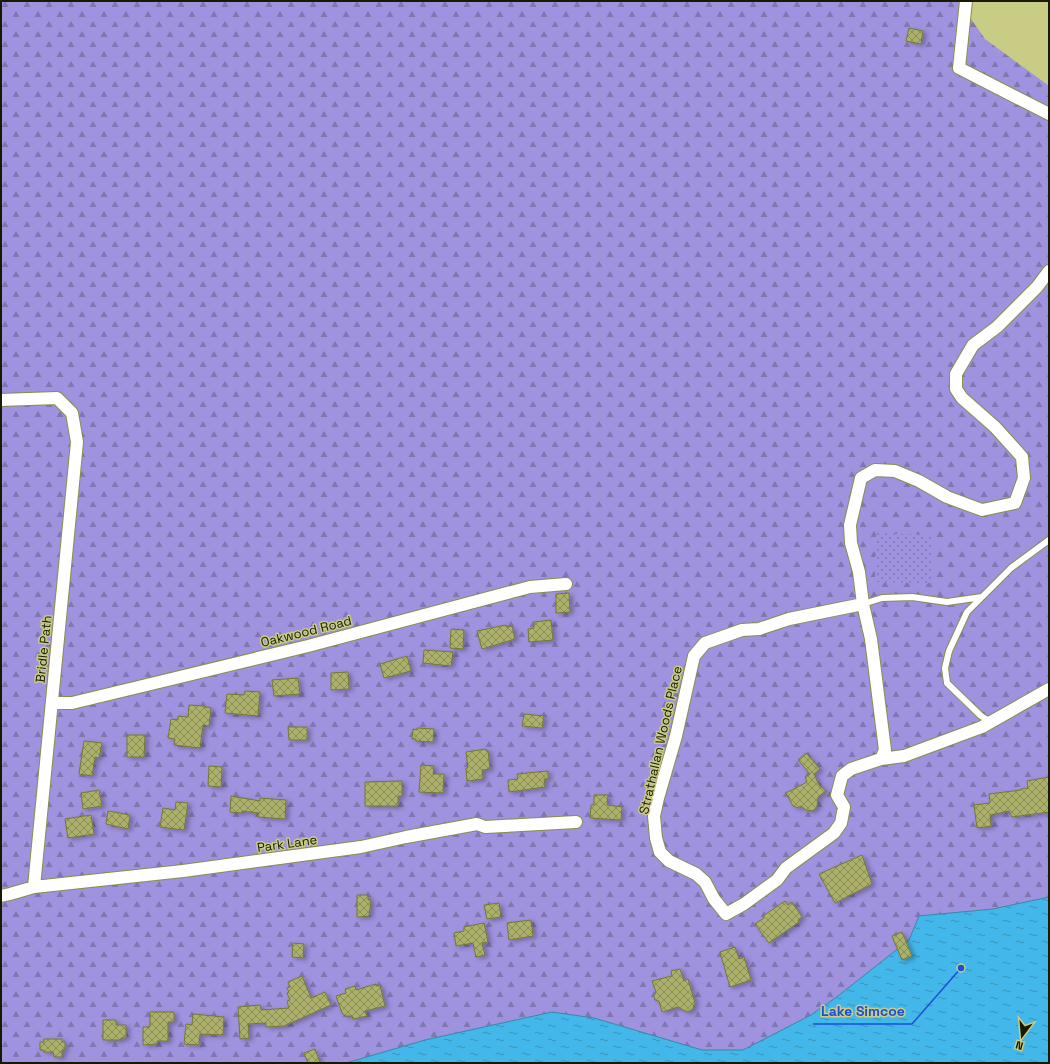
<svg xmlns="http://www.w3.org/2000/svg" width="1050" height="1064" viewBox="0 0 1050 1064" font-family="'Space Grotesk',sans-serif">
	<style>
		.forest { fill: url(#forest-firs) }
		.park { fill: url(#park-dots) }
		.water { fill: url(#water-ripples); stroke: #3688a4 }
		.building { fill: url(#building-cross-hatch); stroke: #757833; filter: url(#shadow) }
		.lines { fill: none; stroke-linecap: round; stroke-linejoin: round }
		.service-casing { stroke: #8b8e49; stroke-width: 8 }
		.minor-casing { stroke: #8b8e49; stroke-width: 14 }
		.service { stroke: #fff; stroke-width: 6 }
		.minor { stroke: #fff; stroke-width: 12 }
		.labels { text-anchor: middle; stroke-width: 3; stroke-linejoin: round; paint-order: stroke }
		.street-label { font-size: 13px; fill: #191900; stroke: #c8cc85 }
		.leader { fill: none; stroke: #1d4ed8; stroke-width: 1.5 }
		.callout-dot { fill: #1d4ed8; stroke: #c8cc85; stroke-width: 1.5 }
		.callout-label { font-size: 14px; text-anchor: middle; font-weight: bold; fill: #1d4ed8; stroke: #c8cc85; stroke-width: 3; stroke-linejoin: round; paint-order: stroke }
	</style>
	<defs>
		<pattern id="forest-firs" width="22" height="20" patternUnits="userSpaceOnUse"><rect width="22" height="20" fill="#9f92de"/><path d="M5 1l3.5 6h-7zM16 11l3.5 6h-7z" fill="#8176b2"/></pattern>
		<pattern id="park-dots" width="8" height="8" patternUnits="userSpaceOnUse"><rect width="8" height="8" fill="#9f92de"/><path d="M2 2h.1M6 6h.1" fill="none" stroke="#8176b2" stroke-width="1.8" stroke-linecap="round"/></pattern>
		<pattern id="water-ripples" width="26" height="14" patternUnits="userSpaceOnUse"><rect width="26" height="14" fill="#43b7ea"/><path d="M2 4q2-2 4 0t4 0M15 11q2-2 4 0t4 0" fill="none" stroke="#3794bb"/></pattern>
		<pattern id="building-cross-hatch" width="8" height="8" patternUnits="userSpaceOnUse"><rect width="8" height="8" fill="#acb06a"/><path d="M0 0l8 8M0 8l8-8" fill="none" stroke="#8b8e55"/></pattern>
		<filter id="shadow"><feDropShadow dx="3.5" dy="2" stdDeviation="2" flood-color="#0004"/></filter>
	</defs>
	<rect width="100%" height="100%" fill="#c8cc85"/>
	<!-- forest -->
	<path class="forest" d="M 1,1 L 956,1 L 960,3 L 985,39 L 1049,86 L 1049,897 L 993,909 L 919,916 L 909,940 L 838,996 L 811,1015 L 743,1050 L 702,1050 L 594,1018 L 552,1012 L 425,1040 L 346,1063 L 1,1063 Z"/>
	<!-- park -->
	<path class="park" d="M 876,533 L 933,535 L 932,583 L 875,582 Z"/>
	<!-- water -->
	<path class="water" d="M 1049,897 L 1049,1063 L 346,1063 L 425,1040 L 552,1012 L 594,1018 L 702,1050 L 743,1050 L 811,1015 L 838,996 L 909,940 L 919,916 L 993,909 Z"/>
	<!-- building -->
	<path class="building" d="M 909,28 L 923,31 L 921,44 L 906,41 Z
		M 569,593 L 570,612 L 556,613 L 556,594 Z
		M 551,620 L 553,640 L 529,642 L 528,629 L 534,628 L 534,622 Z
		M 506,625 L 506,627 L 512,626 L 515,639 L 482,649 L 477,631 Z
		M 451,629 L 464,630 L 463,649 L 450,648 Z
		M 424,650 L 453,652 L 451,666 L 423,663 Z
		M 407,656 L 411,671 L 384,678 L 380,664 Z
		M 348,672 L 349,689 L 331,690 L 331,673 Z
		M 298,678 L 300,694 L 274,696 L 272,680 Z
		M 245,691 L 260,692 L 258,716 L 225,713 L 227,694 L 244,695 Z
		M 189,705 L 205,706 L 205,707 L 211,708 L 209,726 L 203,725 L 200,748 L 174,745 L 175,739 L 168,738 L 171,719 L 178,720 L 178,716 L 188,717 Z
		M 524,714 L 544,716 L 542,728 L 522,726 Z
		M 288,727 L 307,727 L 307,740 L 289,740 Z
		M 417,728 L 434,729 L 433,742 L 416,741 L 416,739 L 412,739 L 413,729 L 417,730 Z
		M 127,735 L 145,735 L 144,757 L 127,757 Z
		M 84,741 L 102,743 L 99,758 L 95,757 L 92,776 L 79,774 Z
		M 486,749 L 486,751 L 488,751 L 490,769 L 482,770 L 483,779 L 467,781 L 466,768 L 468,768 L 466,752 Z
		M 806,753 L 820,769 L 814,774 L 819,785 L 826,791 L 818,797 L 817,806 L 814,810 L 811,811 L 806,810 L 801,806 L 798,808 L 793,806 L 786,793 L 807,782 L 805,777 L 810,774 L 798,760 Z
		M 421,765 L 434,766 L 433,774 L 444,774 L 443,793 L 419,792 Z
		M 209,766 L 222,767 L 221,787 L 208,786 Z
		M 548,771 L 548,779 L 544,779 L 545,787 L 509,792 L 508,780 L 518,779 L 517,774 Z
		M 1049,777 L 1049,812 L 1012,817 L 1009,811 L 990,815 L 991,826 L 977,828 L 974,805 L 990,803 L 989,794 L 1021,790 L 1021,789 L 1028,788 L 1027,781 Z
		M 402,781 L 402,796 L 398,796 L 398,806 L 365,806 L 365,782 Z
		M 99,790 L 102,806 L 83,809 L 81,793 Z
		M 594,795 L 608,795 L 607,805 L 622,807 L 621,820 L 590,818 L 591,805 L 594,805 Z
		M 231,796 L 260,801 L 260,798 L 286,800 L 285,819 L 258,817 L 259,813 L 242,811 L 242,813 L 230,812 Z
		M 176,802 L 188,803 L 184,830 L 160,827 L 163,808 L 175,810 Z
		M 108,811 L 130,815 L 128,829 L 106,824 Z
		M 91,815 L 94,834 L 68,838 L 65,819 Z
		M 862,855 L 872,884 L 835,903 L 819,874 Z
		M 357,895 L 368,895 L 368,900 L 371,900 L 369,916 L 357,917 Z
		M 785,901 L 788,905 L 792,902 L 802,917 L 798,920 L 799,922 L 769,943 L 755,924 L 764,918 L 763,916 Z
		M 499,903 L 501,917 L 487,919 L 484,905 Z
		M 531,920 L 533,936 L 509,940 L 507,923 Z
		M 484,923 L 488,942 L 482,943 L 485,955 L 476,957 L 473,943 L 456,946 L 454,933 L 464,931 L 464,927 Z
		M 902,932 L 912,956 L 902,960 L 892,936 Z
		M 293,943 L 304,944 L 303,958 L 292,957 Z
		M 735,947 L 739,959 L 744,957 L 751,980 L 730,987 L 720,952 Z
		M 680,969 L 684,981 L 688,979 L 695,1003 L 692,1010 L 687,1012 L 678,1007 L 662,1012 L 659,1001 L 655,1000 L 654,996 L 656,992 L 652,981 L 672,976 L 671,971 Z
		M 302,976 L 311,998 L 325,992 L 331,1005 L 284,1026 L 266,1027 L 266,1023 L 248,1024 L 249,1038 L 240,1039 L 238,1007 L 260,1005 L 261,1010 L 289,1008 L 287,1001 L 290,1000 L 287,993 L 289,992 L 287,988 L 290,987 L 288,982 Z
		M 376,984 L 376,986 L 380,985 L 385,1006 L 365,1011 L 367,1016 L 353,1019 L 352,1016 L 346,1016 L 342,1013 L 336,996 L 346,993 L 345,989 L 355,986 L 356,990 Z
		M 150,1012 L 174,1012 L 174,1022 L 168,1022 L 168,1041 L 157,1041 L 157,1044 L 143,1045 L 143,1027 L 150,1027 Z
		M 193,1014 L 224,1017 L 223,1035 L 200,1034 L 199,1045 L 184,1044 L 186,1024 L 192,1025 Z
		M 103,1020 L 116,1020 L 116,1025 L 126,1025 L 126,1038 L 121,1038 L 121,1040 L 103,1040 Z
		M 44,1039 L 62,1039 L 62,1042 L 65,1042 L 65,1050 L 62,1050 L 62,1057 L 54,1057 L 53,1052 L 44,1052 L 44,1050 L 40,1050 L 40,1042 L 44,1042 Z
		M 315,1049 L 320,1063 L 308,1063 L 304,1053 Z"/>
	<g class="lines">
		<defs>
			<path id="service" d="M 863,604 L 882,598 L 912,597 L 947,602 L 982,597
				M 991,722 L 981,716 L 947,683 L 945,668 L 949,651 L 967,612 L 1011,568 L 1049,540"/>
			<path id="minor" d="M 966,1 L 959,68 L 1049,114
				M 1,400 L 57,398 L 72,413 L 77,442 L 34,887
				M 863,604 L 789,619 L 759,629 L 742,630 L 705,643 L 694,656 L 676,736 L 658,798 L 654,816 L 656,838 L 660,852 L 669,861 L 696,874 L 705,882 L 714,899 L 726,914 L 744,904 L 777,880 L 786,868 L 834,833 L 841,823 L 844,807 L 837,795 L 842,776 L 851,769 L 881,759 L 904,756 L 982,727 L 1049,689
				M 52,703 L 72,703 L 308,646 L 530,587 L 566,584
				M 881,759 L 885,750 L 871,639 L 863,604 L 859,572 L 851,543 L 850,525 L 861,478 L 875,470 L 895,471 L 919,481 L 947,497 L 982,510 L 1015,503 L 1024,478 L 1022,457 L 995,427 L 962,398 L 956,389 L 956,374 L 973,345 L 997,327 L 1037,287 L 1049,271
				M 1,896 L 10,894 L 34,887 L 183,871 L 361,847 L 406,837 L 477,824 L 485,827 L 576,822"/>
		</defs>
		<!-- service casing -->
		<use href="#service" class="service-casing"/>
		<!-- minor casing -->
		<use href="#minor" class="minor-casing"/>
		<!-- service -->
		<use href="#service" class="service"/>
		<!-- minor -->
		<use href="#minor" class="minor"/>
	</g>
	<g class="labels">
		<!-- street labels -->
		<g class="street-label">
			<text transform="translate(306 631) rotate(-14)" y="5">Oakwood Road</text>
			<text transform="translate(43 649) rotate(-84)" y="5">Bridle Path</text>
			<text transform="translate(660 740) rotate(-77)" y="5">Strathallan Woods Place</text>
			<text transform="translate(287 843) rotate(-8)" y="5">Park Lane</text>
		</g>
	</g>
	<!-- callouts -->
	<path class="leader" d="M961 968L912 1024H813"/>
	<circle class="callout-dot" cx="961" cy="968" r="4"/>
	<g class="callout-label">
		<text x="863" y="1016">Lake Simcoe</text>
	</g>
	<!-- border -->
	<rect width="1050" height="1064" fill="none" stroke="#191900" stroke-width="4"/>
	<!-- north arrow -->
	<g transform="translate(1022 1036) rotate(196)" stroke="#c8cc85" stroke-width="3" paint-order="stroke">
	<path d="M0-3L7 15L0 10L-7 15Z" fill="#191900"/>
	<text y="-6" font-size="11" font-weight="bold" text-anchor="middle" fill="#191900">N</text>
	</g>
</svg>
